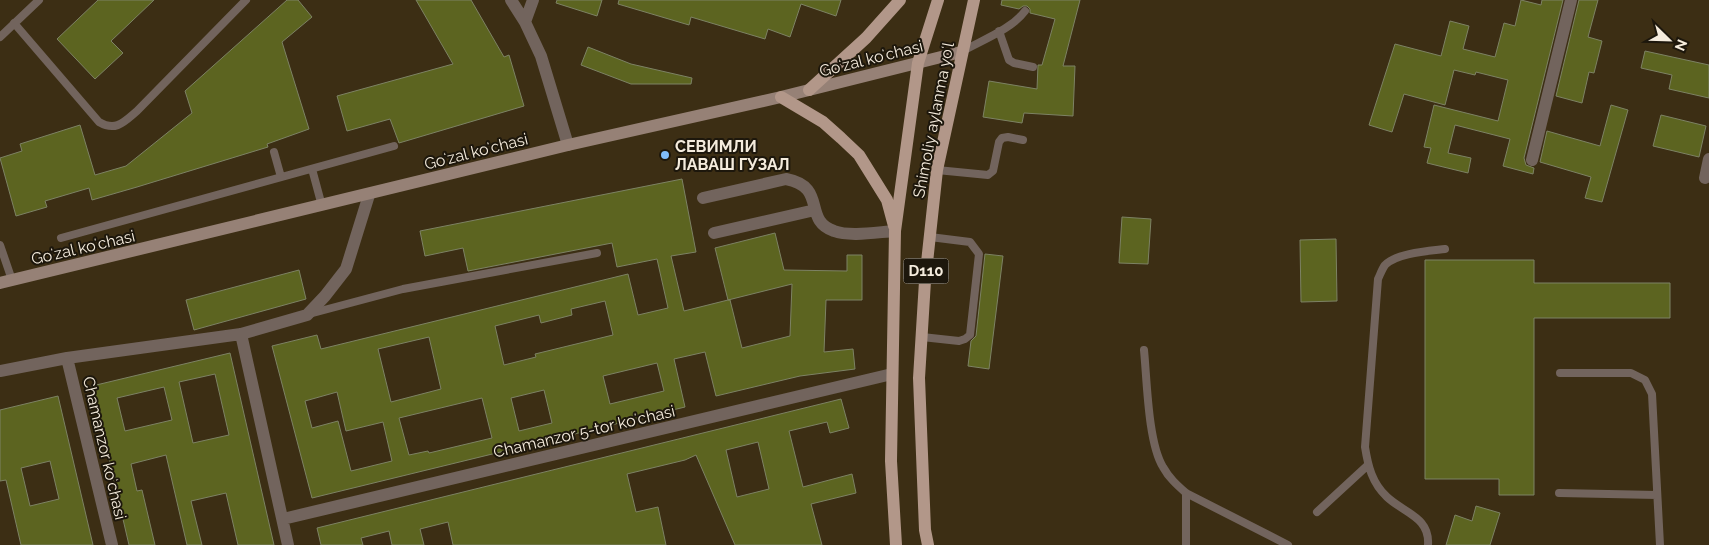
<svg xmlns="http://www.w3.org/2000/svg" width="1709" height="545" viewBox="0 0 1709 545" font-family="Raleway,sans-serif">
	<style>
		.building { fill: #5c6420; stroke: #7d8264; fill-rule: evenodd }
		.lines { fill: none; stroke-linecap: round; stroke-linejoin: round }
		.service { stroke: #72645d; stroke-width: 8 }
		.minor { stroke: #72645d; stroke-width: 12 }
		.secondary { stroke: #968176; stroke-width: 12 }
		.primary { stroke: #b29789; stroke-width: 12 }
		.poi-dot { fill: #80bdfa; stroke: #1d170c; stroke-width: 2 }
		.labels { text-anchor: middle; stroke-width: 4; stroke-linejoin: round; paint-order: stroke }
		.shield { fill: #1d170c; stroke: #b4ac9e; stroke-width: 1 }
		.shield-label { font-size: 15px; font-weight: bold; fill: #f5ecdd }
		.street-label { font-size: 16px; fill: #f5ecdd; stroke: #1d170c }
		.poi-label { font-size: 16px; font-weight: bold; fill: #f5ecdd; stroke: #1d170c; text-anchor: start }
	</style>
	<rect width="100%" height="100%" fill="#3c2e14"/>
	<!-- building -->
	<path class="building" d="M 98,0 L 154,0 L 111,41 L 123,53 L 95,79 L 57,39 Z
		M 287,0 L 298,0 L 312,17 L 282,42 L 309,129 L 267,144 L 268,147 L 137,187 L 92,200 L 89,188 L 45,201 L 47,207 L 16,216 L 0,158 L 22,151 L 20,144 L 80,125 L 95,175 L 126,166 L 192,113 L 185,91 Z
		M 416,0 L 471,0 L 504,57 L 509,55 L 524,106 L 399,143 L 390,119 L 347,131 L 337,96 L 453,64 Z
		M 557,0 L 602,0 L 597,16 L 556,3 Z
		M 619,0 L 841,0 L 836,16 L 801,4 L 790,37 L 768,29 L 765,39 L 691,17 L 689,25 L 618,4 Z
		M 1002,0 L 1080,0 L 1063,66 L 1075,66 L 1073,116 L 1024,113 L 1022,123 L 983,117 L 989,81 L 1037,89 L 1038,65 L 1042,65 L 1055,19 L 1030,13 L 1030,9 L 1027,6 L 1023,6 L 1019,9 L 1001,5 Z
		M 1521,0 L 1541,5 L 1542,0 L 1563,0 L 1524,158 L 1526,165 L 1534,168 L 1533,174 L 1503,166 L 1510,139 L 1455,125 L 1448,153 L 1471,158 L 1468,173 L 1427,163 L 1431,148 L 1424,147 L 1434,105 L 1498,121 L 1508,80 L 1476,72 L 1475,75 L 1454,70 L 1445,105 L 1404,94 L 1392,132 L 1369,125 L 1395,44 L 1441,56 L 1450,21 L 1469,26 L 1463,49 L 1495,57 L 1504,23 L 1515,26 Z
		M 1579,0 L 1598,0 L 1588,37 L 1602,41 L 1594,73 L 1589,72 L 1582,103 L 1556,96 Z
		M 588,47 L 631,64 L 692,78 L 691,84 L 631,84 L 581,65 Z
		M 1645,51 L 1709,65 L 1709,98 L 1669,89 L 1672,75 L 1641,68 Z
		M 1611,105 L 1628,110 L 1602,202 L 1585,198 L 1591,177 L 1540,162 L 1547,131 L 1600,146 Z
		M 1661,115 L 1706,126 L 1699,157 L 1653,146 Z
		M 682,179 L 696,252 L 671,256 L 684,311 L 728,300 L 715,248 L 775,233 L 784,270 L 847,271 L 847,255 L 862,255 L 862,300 L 826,300 L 824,352 L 853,349 L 855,369 L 800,376 L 716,396 L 705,352 L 674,359 L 685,407 L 312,498 L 272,346 L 317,335 L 321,349 L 628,274 L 638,315 L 668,308 L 657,259 L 617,267 L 612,243 L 468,271 L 463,248 L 425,256 L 420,231 ZM 792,284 L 790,336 L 742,348 L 730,300 L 728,300 ZM 605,301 L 613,335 L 535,354 L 536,357 L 504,365 L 495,326 L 539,315 L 541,323 L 572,315 L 571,309 ZM 429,337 L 441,389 L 391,402 L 378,349 ZM 657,363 L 664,391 L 610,404 L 603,376 ZM 544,390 L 552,423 L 519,431 L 511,398 ZM 337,392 L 346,431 L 383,422 L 392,461 L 351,471 L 338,421 L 312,428 L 305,401 ZM 482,398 L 492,438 L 429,453 L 428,451 L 409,455 L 399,418 Z
		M 1122,217 L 1151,219 L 1148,264 L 1119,263 Z
		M 1336,239 L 1337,301 L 1301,302 L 1300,240 Z
		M 985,254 L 1003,256 L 989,369 L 968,366 L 971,341 L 976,336 Z
		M 1425,260 L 1534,260 L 1534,283 L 1670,283 L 1670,318 L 1534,318 L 1534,495 L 1499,495 L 1499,479 L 1425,479 Z
		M 299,270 L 306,299 L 194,330 L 186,300 Z
		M 230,353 L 274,545 L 238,545 L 226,493 L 191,501 L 202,545 L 187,545 L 166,455 L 131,464 L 137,491 L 142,490 L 155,545 L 129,545 L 92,386 ZM 215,374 L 229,435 L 193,443 L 179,382 ZM 164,387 L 172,420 L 125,431 L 117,398 Z
		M 58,396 L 93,545 L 21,545 L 6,480 L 0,481 L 0,410 ZM 50,461 L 59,499 L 30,506 L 21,468 Z
		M 841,399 L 849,428 L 830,433 L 827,422 L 789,431 L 803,487 L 852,474 L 856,493 L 811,504 L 822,545 L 735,545 L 696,455 L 685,460 L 627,474 L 636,512 L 658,507 L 666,545 L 453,545 L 448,522 L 420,529 L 424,545 L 392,545 L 389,531 L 361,538 L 363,545 L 321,545 L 317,528 ZM 758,442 L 769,489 L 737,497 L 726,450 Z
		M 1476,506 L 1500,513 L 1490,545 L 1446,545 L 1455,515 L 1472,521 Z"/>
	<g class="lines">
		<!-- service -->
		<path class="service" d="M 14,23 L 99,122 C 116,132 124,122 137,111 L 246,0
			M 999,31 L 1009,60 L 1014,63 L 1033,67
			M 0,37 L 39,0
			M 963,51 C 982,40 1012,29 1025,11
			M 274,152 L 281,177
			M 312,169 L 322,206
			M 937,170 L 988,175 L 993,171 L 999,142 L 1002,138 L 1008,137 L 1023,140
			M 61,238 L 394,146
			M 0,245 L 12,280
			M 309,314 L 403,289 L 597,253
			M 922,337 L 959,341 L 965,339 L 970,335 L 979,254 L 970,242 L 930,237
			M 1144,350 C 1147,380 1148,443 1163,467 C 1169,478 1177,485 1186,493 L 1288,545
			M 1560,373 L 1631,373 L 1645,380 L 1652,394 L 1660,545
			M 1559,493 L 1657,495
			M 1317,512 L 1368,465
			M 1186,545 L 1186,493
			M 1428,545 C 1430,517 1404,513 1387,497 C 1372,483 1368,466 1365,447 L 1378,279 C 1380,275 1382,269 1385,265 C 1397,253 1429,251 1445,249"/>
		<!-- minor -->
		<path class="minor" d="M 511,0 L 525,22 L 541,56 L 568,145
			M 525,22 L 533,0
			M 1532,160 L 1571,0
			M 1705,178 L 1709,159
			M 703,198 L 786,179 C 828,187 802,220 834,231 C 850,237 878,232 895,231
			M 714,233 L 815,210
			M 241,334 L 288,545
			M 67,358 L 112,545
			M 0,371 L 67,358 L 241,334 L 307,315 L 325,296 L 346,269 L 369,195
			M 283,519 L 892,374"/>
		<!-- secondary -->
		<path class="secondary" d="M 0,283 L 568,145 L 781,97 L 961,52"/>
		<!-- primary -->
		<path class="primary" d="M 809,90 L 866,38 L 900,0
			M 781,97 L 823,122 L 841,138 L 859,155 L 887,200 L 894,226
			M 896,545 L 891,461 L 895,231 L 918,63 L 938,0
			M 928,545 L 925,530 L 919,378 L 925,281 L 937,170 L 974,0"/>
	</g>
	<!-- markers -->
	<circle class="poi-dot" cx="665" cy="155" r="5"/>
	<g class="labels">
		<!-- shield labels -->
		<rect class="shield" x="903.5" y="258.5" width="45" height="25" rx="4"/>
		<g class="shield-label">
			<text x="926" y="276">D110</text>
		</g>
		<!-- street labels -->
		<g class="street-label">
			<text transform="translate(871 58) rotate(-14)" y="6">Goʻzal koʻchasi</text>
			<text transform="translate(933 120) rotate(-79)" y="6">Shimoliy aylanma yoʻl</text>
			<text transform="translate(476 151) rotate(-14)" y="6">Goʻzal koʻchasi</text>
			<text transform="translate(83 247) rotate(-13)" y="6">Goʻzal koʻchasi</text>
			<text transform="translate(584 431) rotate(-13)" y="6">Chamanzor 5-tor koʻchasi</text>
			<text transform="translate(105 448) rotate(77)" y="6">Chamanzor koʻchasi</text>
		</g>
		<!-- poi labels -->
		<g class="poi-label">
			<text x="675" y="152">СЕВИМЛИ<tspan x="675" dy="18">ЛАВАШ ГУЗАЛ</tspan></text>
		</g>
	</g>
	<!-- north arrow -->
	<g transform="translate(1669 40) rotate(113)" stroke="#1d170c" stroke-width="4" paint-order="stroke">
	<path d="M0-4L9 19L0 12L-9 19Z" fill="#f5ecdd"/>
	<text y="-8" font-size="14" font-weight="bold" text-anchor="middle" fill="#f5ecdd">N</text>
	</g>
</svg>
